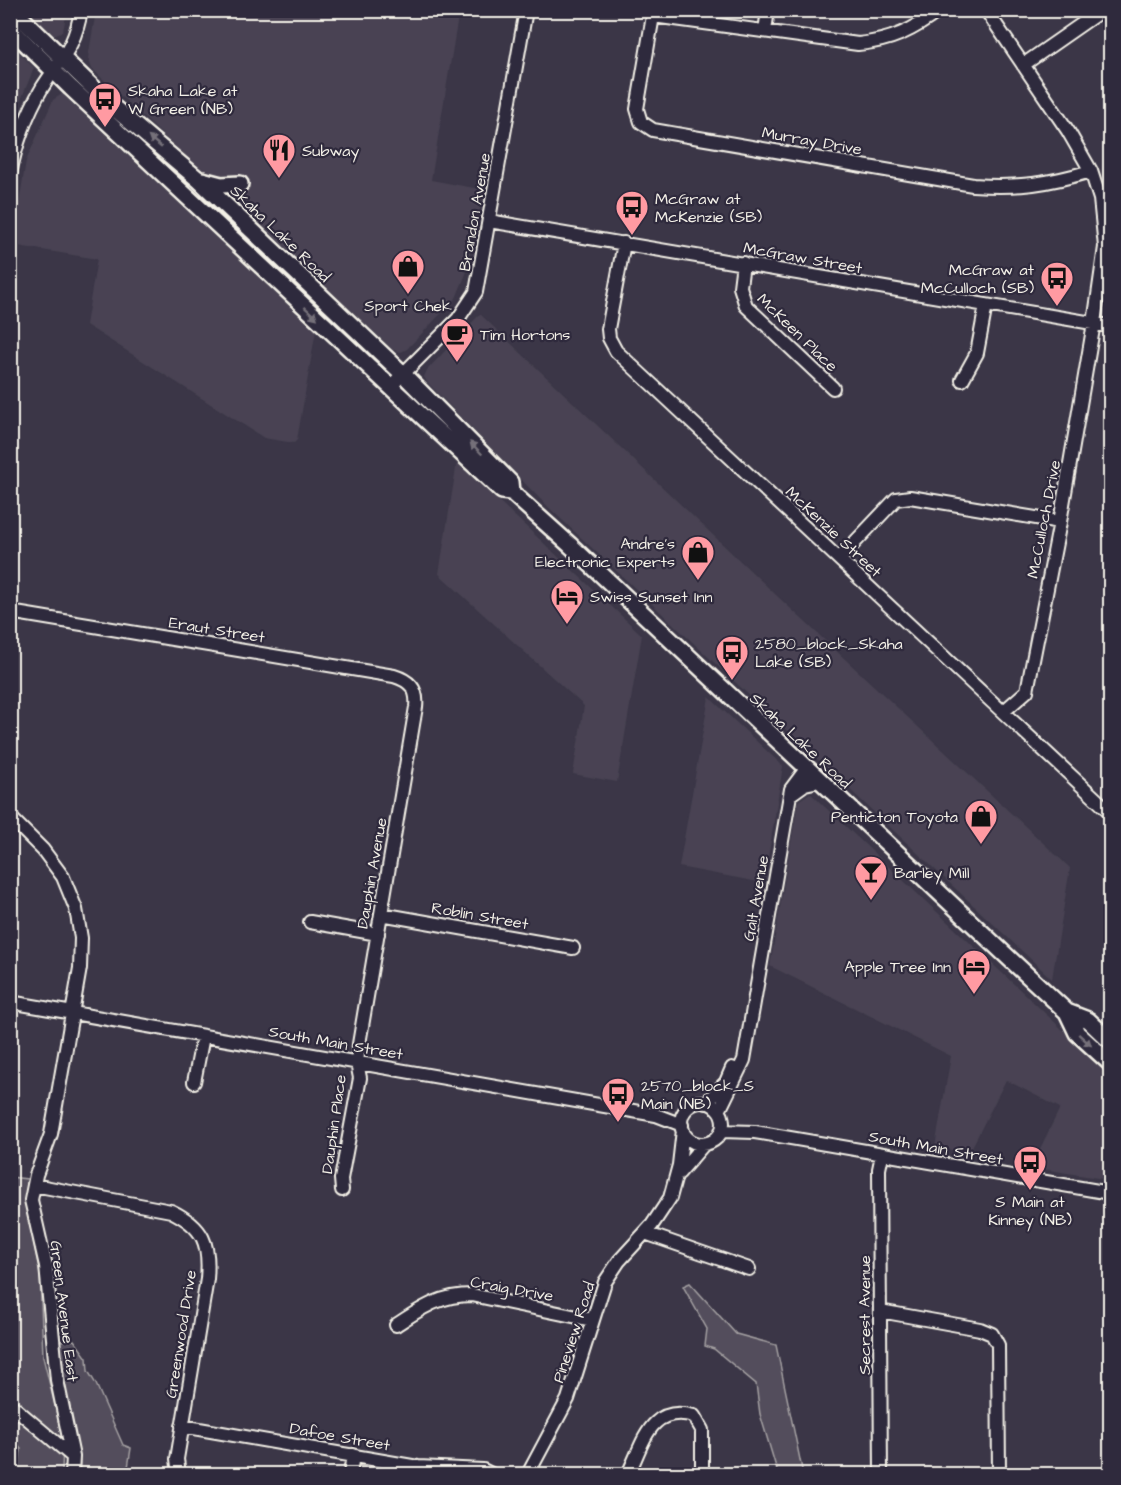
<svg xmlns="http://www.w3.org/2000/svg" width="1121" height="1485" viewBox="0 0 1121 1485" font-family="'Architects Daughter',sans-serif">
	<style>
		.built { fill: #484352 }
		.green { fill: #534e5c; stroke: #a4a0a2; stroke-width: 1.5 }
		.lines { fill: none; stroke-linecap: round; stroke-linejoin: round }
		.minor-casing { stroke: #f4f1e8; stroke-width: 16 }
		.major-casing { stroke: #f4f1e8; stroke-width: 20 }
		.minor { stroke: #2f2a3d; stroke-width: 12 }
		.major { stroke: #2f2a3d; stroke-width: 15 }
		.oneway { fill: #747079 }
		.labels { text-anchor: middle; stroke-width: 4.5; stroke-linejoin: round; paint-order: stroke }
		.poi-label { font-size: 16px; fill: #f4f1e8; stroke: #2f2a3d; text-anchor: start }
		.street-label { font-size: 16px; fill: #f4f1e8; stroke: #2f2a3d }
	</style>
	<rect width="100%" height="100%" fill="#3b3647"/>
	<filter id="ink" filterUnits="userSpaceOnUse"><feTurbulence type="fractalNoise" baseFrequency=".0167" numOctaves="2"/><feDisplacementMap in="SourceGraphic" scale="12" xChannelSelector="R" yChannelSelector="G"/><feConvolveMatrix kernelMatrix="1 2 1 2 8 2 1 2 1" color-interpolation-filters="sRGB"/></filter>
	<g filter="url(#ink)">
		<!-- built -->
		<path class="built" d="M 27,11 L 67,11 L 63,31 L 54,35 Z
			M 96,11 L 459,11 L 431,180 L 485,190 L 472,238 L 466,274 L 456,298 L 407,349 L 401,352 L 393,350 L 92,69 L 88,58 Z
			M 11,44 L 34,68 L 16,112 L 11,117 Z
			M 62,94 L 316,330 L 297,440 L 294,443 L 264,438 L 86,325 L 97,259 L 12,245 L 26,161 L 53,100 Z
			M 480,314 L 776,595 L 1070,868 L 1052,979 L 544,503 L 427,382 L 424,377 L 427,370 Z
			M 457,462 L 642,635 L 617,782 L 573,774 L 584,706 L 439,574 Z
			M 709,697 L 783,766 L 764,883 L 679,867 Z
			M 810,793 L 1110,1074 L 1110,1180 L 1031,1167 L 1060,1108 L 1006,1080 L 969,1153 L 935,1147 L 951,1056 L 770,966 L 798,801 Z"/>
		<!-- green -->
		<path class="green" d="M 10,1177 L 27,1179 L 27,1210 L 40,1274 L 43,1357 L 63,1438 L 62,1474 L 17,1474 L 21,1449 L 11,1437 L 10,1299 L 17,1277 L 10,1245 Z
			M 690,1283 L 736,1334 L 776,1345 L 803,1474 L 778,1474 L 760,1414 L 756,1384 L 714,1349 L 705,1346 L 707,1329 L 683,1286 Z
			M 74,1340 L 87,1358 L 88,1371 L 96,1384 L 123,1445 L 131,1448 L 127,1474 L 78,1474 L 75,1434 L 62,1383 L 57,1341 Z"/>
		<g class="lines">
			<defs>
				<path id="minor" d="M 654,10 L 637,109 L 641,122 L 653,130 L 973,185 C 1020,188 1047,184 1091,171
					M 986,10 L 1068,131 L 1091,171 L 1100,199 L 1105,247 L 1094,323 L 1060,522 L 1027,691 L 1003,712
					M 653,16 L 858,44 C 891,41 914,30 940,10
					M 765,31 L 768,10
					M 1023,65 L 1102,10
					M 10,175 C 15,146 27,113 42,88 C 61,58 75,48 81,10
					M 489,221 L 1110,326
					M 624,243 L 608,329 L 609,338 L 616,351 L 1110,812
					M 743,263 L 740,287 L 746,306 L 833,388
					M 962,380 L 977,353 L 986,305
					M 390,387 L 458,319 L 476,292 L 526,10
					M 839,559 L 896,499 L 910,497 L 1060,522
					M 10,612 L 394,676 C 411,681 418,690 416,707 L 359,1044 L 357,1063 L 360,1078 L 341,1179 L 342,1190
					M 791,794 L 805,784 L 819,781
					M 10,817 L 43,850 L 63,877 L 76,909 L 81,938 L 80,968 L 51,1134 L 36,1175 L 31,1200 L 46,1266 L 57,1380 L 73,1457 L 72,1474
					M 381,914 L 573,948
					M 310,922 L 378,934
					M 10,1002 L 656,1115 L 682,1125
					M 194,1082 L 203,1036
					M681 1123a21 21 0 1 1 42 0a21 21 0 1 1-42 0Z
					M 706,1103 L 726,1082 L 732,1068
					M 719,1111 L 744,1060 L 791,789 L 806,769
					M 721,1131 L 755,1132 L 1110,1193
					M 679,1173 L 704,1144
					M 34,1185 L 171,1211 C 204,1227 210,1244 207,1279 L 177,1459 L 179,1474
					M 645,1233 L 749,1269
					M 880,1311 L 980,1329 L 992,1334 L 998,1345 L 999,1474
					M 396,1325 C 422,1308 440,1295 472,1295 L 592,1320
					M 10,1404 L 73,1457
					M 182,1426 L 418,1467 L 483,1470 L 491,1474
					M 350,1474 L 353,1455
					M 528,1474 L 568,1399 L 605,1282 L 619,1261 L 652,1225 L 670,1198 L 679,1165 L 683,1130
					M 628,1474 C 644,1442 650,1404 694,1416 L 702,1430 L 702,1474
					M 881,1474 L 879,1169 L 882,1155"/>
				<path id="major" d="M 13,10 L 113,107 L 199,180 L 403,374 L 510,482 L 511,492
					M 10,28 L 71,88 L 502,491 L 511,492 L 570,545 L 1011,960 L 1067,1012 L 1088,1020 L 1110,1041
					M 202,180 L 221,185 L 240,184
					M 1067,1012 L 1077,1033 L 1110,1063"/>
			</defs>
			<!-- minor casing -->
			<use href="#minor" class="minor-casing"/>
			<!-- major casing -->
			<use href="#major" class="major-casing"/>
			<!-- minor -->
			<use href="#minor" class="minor"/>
			<!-- major -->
			<use href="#major" class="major"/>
		</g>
		<!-- one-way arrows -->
		<defs><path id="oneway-solid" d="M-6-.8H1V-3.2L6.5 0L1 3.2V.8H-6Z" transform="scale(1.5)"/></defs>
		<g class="oneway">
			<use href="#oneway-solid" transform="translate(155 142) rotate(-140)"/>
			<use href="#oneway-solid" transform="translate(311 313) rotate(43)"/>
			<use href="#oneway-solid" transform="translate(476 448) rotate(-134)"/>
			<use href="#oneway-solid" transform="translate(1085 1040) rotate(42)"/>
		</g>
	</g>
	<!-- icons -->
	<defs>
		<symbol id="bus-pin" viewBox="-11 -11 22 30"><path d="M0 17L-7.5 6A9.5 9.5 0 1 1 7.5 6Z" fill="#ff9aa2" stroke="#2f2a3d"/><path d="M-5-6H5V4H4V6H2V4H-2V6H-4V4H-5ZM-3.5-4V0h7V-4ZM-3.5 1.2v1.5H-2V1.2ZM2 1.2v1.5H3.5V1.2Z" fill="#111"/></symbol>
		<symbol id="restaurant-pin" viewBox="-11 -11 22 30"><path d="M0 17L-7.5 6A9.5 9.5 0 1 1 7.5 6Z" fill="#ff9aa2" stroke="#2f2a3d"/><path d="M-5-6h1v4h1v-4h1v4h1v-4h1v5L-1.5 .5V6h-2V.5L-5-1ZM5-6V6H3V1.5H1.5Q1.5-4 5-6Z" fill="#111"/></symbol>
		<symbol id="shop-pin" viewBox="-11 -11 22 30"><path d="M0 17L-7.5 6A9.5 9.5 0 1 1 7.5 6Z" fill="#ff9aa2" stroke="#2f2a3d"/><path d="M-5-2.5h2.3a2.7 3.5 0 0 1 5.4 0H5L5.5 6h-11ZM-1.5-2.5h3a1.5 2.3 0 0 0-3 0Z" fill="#111"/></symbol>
		<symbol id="cafe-pin" viewBox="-11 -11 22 30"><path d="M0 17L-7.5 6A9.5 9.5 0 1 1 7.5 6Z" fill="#ff9aa2" stroke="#2f2a3d"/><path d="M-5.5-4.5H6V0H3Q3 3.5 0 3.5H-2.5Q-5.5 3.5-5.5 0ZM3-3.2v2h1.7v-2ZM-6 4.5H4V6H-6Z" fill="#111"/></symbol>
		<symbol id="hotel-pin" viewBox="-11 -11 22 30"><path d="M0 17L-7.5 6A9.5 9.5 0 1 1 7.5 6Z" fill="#ff9aa2" stroke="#2f2a3d"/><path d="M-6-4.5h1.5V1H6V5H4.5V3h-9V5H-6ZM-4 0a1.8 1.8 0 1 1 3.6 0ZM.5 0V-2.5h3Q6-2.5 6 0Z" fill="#111"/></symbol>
		<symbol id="bar-pin" viewBox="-11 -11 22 30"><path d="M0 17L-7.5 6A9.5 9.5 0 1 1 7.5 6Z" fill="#ff9aa2" stroke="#2f2a3d"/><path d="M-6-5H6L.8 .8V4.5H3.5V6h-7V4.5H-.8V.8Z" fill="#111"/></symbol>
	</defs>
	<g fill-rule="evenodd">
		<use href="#bus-pin" x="86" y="80" width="38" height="52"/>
		<use href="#restaurant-pin" x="260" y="131" width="38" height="52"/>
		<use href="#bus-pin" x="613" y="188" width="38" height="52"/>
		<use href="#shop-pin" x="389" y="247" width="38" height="52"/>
		<use href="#bus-pin" x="1038" y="259" width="38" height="52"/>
		<use href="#cafe-pin" x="438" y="315" width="38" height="52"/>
		<use href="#shop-pin" x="679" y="533" width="38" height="52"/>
		<use href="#hotel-pin" x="548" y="577" width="38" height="52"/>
		<use href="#bus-pin" x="713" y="633" width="38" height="52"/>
		<use href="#shop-pin" x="962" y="797" width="38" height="52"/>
		<use href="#bar-pin" x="852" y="853" width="38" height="52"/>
		<use href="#hotel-pin" x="955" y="947" width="38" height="52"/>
		<use href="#bus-pin" x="599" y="1075" width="38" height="52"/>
		<use href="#bus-pin" x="1011" y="1143" width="38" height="52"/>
	</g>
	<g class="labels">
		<!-- poi labels -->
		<g class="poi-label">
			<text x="128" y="96">Skaha Lake at<tspan x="128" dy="18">W Green (NB)</tspan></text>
			<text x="302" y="156">Subway</text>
			<text x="655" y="204">McGraw at<tspan x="655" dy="18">McKenzie (SB)</tspan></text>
			<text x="1034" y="275" text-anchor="end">McGraw at<tspan x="1034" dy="18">McCulloch (SB)</tspan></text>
			<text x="408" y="311" text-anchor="middle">Sport Chek</text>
			<text x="480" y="340">Tim Hortons</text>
			<text x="675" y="549" text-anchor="end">Andre's<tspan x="675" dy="18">Electronic Experts</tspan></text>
			<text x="590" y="602">Swiss Sunset Inn</text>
			<text x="755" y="649">2580_block_Skaha<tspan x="755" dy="18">Lake (SB)</tspan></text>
			<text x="958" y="822" text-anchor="end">Penticton Toyota</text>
			<text x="894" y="878">Barley Mill</text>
			<text x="951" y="972" text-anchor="end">Apple Tree Inn</text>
			<text x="641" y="1091">2570_block_S<tspan x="641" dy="18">Main (NB)</tspan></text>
			<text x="1030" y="1207" text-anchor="middle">S Main at<tspan x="1030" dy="18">Kinney (NB)</tspan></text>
		</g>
		<!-- street labels -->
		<g class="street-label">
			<text transform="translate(812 140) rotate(10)" y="6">Murray Drive</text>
			<text transform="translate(474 212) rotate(-80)" y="6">Brandon Avenue</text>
			<text transform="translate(281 233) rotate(44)" y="6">Skaha Lake Road</text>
			<text transform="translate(803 257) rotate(10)" y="6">McGraw Street</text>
			<text transform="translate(798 332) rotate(44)" y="6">McKeen Place</text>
			<text transform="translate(1043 519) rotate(-79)" y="6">McCulloch Drive</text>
			<text transform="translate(834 531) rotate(43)" y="6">McKenzie Street</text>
			<text transform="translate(217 629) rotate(9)" y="6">Eraut Street</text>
			<text transform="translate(801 740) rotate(43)" y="6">Skaha Lake Road</text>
			<text transform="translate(371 873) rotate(-80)" y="6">Dauphin Avenue</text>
			<text transform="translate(755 898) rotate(-80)" y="6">Galt Avenue</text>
			<text transform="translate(480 915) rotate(10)" y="6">Roblin Street</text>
			<text transform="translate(336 1042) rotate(10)" y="6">South Main Street</text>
			<text transform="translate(333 1124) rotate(-82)" y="6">Dauphin Place</text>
			<text transform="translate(936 1147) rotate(10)" y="6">South Main Street</text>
			<text transform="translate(512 1288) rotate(10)" y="6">Craig Drive</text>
			<text transform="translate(65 1311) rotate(83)" y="6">Green Avenue East</text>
			<text transform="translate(864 1315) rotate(-90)" y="6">Secrest Avenue</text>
			<text transform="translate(573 1332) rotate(-72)" y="6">Pineview Road</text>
			<text transform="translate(180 1334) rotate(-81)" y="6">Greenwood Drive</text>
			<text transform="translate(340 1436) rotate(10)" y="6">Dafoe Street</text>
		</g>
	</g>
	<!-- margin -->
	<rect width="1121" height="1485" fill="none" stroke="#2f2a3d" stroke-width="36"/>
	<rect x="18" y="18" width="1085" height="1449" fill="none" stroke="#f4f1e8" stroke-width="2" filter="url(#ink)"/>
</svg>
